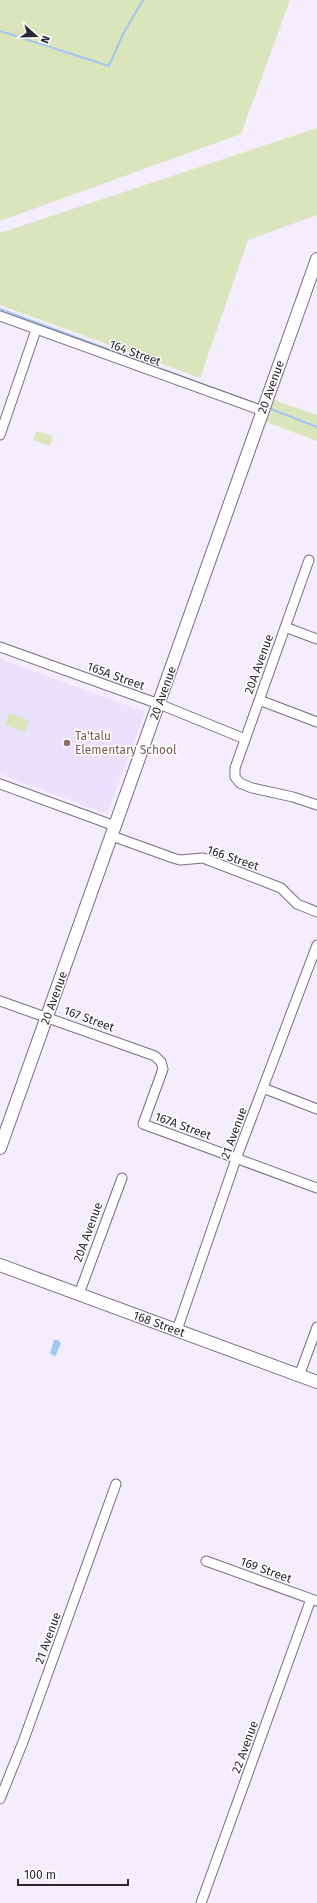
<svg xmlns="http://www.w3.org/2000/svg" width="317" height="1903" viewBox="0 0 317 1903" font-family="'Fira Sans',sans-serif">
	<style>
		.built { fill: #eae1fd }
		.green { fill: #dbe5bb }
		.water { fill: #a0c8f4 }
		.lines { fill: none; stroke-linecap: round; stroke-linejoin: round }
		.stream { stroke: #a0c8f4; stroke-width: 2 }
		.street-casing { stroke: #766e86; stroke-width: 11 }
		.secondary-casing { stroke: #766e86; stroke-width: 14 }
		.street { stroke: #fff; stroke-width: 9 }
		.secondary { stroke: #fff; stroke-width: 12 }
		.education-dot { fill: #8d6e63; stroke: #fff; stroke-width: 1.5 }
		.labels { text-anchor: middle; stroke-width: 3; stroke-linejoin: round; paint-order: stroke }
		.street-label { font-size: 12px; fill: #2a2731; stroke: #fff }
		.education-label { font-size: 12px; fill: #785e54; stroke: #fff; text-anchor: start }
	</style>
	<rect width="100%" height="100%" fill="#f3edfe"/>
	<!-- built -->
	<path class="built" d="M 0,659 L 145,712 L 107,814 L 0,774 Z"/>
	<!-- green -->
	<path class="green" d="M 0,0 L 290,0 L 241,134 L 0,221 Z
		M 317,128 L 317,215 L 248,240 L 200,378 L 0,305 L 0,233 Z
		M 274,400 L 317,415 L 317,441 L 266,422 Z
		M 36,431 L 53,436 L 50,446 L 33,440 Z
		M 9,713 L 29,720 L 25,732 L 5,725 Z"/>
	<!-- water -->
	<path class="water" d="M 54,1340 L 58,1340 L 61,1343 L 56,1355 L 54,1356 L 50,1353 Z"/>
	<g class="lines">
		<!-- stream -->
		<path class="stream" d="M 0,31 L 109,66 L 123,34 L 143,0
			M 0,309 L 231,395
			M 271,409 L 317,427"/>
		<defs>
			<path id="street" d="M 0,316 L 263,411
				M 0,435 L 36,330
				M 309,560 L 235,768 L 235,777 L 240,783 L 252,788 L 293,797 L 317,805
				M 285,627 L 317,639
				M 0,647 L 159,704 L 245,739
				M 259,700 L 317,722
				M 0,784 L 115,826
				M 112,836 L 173,858 L 180,860 L 203,858 L 281,888 L 297,904 L 317,912
				M 0,1001 L 155,1056 L 161,1062 L 163,1069 L 143,1124 L 317,1188
				M 263,1088 L 317,1109
				M 79,1294 L 122,1178
				M 177,1330 L 236,1159 L 317,945
				M 299,1376 L 317,1327
				M 206,1561 L 317,1601
				M 0,1799 L 23,1742 L 116,1484
				M 201,1903 L 311,1599"/>
			<path id="secondary" d="M 0,1148 L 317,259
				M 0,1265 L 317,1382"/>
		</defs>
		<!-- street casing -->
		<use href="#street" class="street-casing"/>
		<!-- secondary casing -->
		<use href="#secondary" class="secondary-casing"/>
		<!-- street -->
		<use href="#street" class="street"/>
		<!-- secondary -->
		<use href="#secondary" class="secondary"/>
	</g>
	<!-- markers -->
	<circle class="education-dot" cx="67" cy="743" r="4"/>
	<g class="labels">
		<!-- street labels -->
		<g class="street-label">
			<text transform="translate(135 353) rotate(20)" y="4">164 Street</text>
			<text transform="translate(271 387) rotate(-70)" y="4">20 Avenue</text>
			<text transform="translate(259 664) rotate(-70)" y="4">20A Avenue</text>
			<text transform="translate(116 676) rotate(20)" y="4">165A Street</text>
			<text transform="translate(163 693) rotate(-70)" y="4">20 Avenue</text>
			<text transform="translate(233 858) rotate(19)" y="4">166 Street</text>
			<text transform="translate(54 998) rotate(-70)" y="4">20 Avenue</text>
			<text transform="translate(89 1019) rotate(20)" y="4">167 Street</text>
			<text transform="translate(183 1126) rotate(20)" y="4">167A Street</text>
			<text transform="translate(234 1133) rotate(-70)" y="4">21 Avenue</text>
			<text transform="translate(88 1232) rotate(-70)" y="4">20A Avenue</text>
			<text transform="translate(159 1324) rotate(20)" y="4">168 Street</text>
			<text transform="translate(266 1570) rotate(20)" y="4">169 Street</text>
			<text transform="translate(48 1638) rotate(-70)" y="4">21 Avenue</text>
			<text transform="translate(245 1747) rotate(-70)" y="4">22 Avenue</text>
		</g>
		<!-- education labels -->
		<g class="education-label">
			<text x="75" y="740">Ta'talu<tspan x="75" dy="14">Elementary School</tspan></text>
		</g>
	</g>
	<!-- north arrow -->
	<g transform="translate(36 36) rotate(110)" stroke="#ffffff" stroke-width="3" paint-order="stroke">
	<path d="M0-3L7 15L0 10L-7 15Z" fill="#2a2731"/>
	<text y="-6" font-size="11" font-weight="bold" text-anchor="middle" fill="#2a2731">N</text>
	</g>
	<!-- scale -->
	<path d="M18 1879v6h110v-6" fill="none" stroke="#2a2731" stroke-width="2"/>
	<text x="24" y="1879" font-size="12" fill="#2a2731" stroke="#ffffff" stroke-width="3" paint-order="stroke">100 m</text>
</svg>
